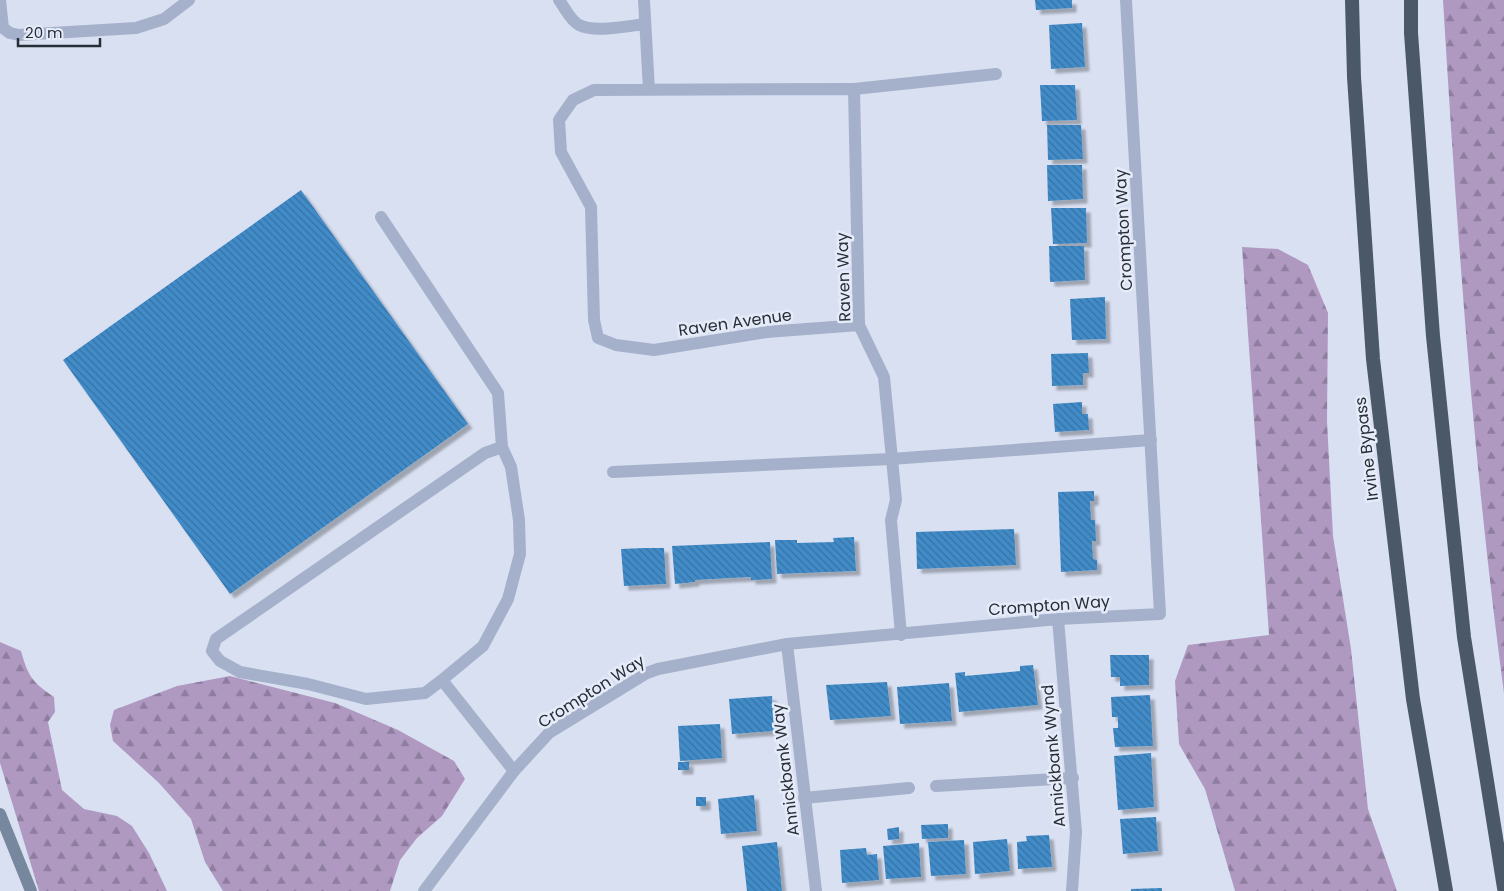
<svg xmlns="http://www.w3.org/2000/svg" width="1504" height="891" viewBox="0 0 1504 891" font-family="Poppins,sans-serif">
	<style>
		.forest { fill: url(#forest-firs) }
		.building { fill: url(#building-back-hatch); filter: url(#shadow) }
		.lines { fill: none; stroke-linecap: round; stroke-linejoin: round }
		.service { stroke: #a5b1ca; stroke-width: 12 }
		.minor { stroke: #a5b1ca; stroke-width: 12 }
		.secondary { stroke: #77879e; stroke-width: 12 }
		.trunk { stroke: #4a5868; stroke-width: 14 }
		.labels { text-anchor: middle; stroke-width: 5; stroke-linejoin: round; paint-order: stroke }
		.street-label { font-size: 16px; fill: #272e36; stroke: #e6ebf9 }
	</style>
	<defs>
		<pattern id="forest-firs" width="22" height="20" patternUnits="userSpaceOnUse" patternTransform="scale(1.25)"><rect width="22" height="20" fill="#af99c1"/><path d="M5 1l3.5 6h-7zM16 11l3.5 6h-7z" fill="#8e7d9e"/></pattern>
		<pattern id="building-back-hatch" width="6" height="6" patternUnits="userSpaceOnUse" patternTransform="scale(1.25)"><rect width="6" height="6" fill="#418bc8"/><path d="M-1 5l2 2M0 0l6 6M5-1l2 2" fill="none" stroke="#3672a3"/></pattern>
		<filter id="shadow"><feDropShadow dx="4.5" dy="4.5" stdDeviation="1" flood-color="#0004"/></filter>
	</defs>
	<rect width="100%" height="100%" fill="#d9e0f2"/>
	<!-- forest -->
	<path class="forest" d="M 1443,0 L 1504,0 L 1504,693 C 1473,463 1457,231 1443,0 Z
		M 1242,247 L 1278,249 L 1308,265 L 1328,313 L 1327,421 L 1333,536 L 1351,649 L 1368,809 L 1397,891 L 1235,891 L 1205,789 L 1179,744 L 1175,681 L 1188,645 L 1269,635 Z
		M 0,642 L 21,651 C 28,676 32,682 54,697 L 55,712 L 48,722 L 62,790 L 84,809 L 117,816 L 132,826 L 149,853 L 167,891 L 39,891 L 0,763 Z
		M 230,676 L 335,703 L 398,730 L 454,761 L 465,779 L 442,816 L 417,838 L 400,860 L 390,891 L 223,891 L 205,862 L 191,819 L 159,783 L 113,741 L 110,725 L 114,710 L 177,686 Z"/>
	<!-- building -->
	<path class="building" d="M 1035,0 L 1072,0 L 1072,8 L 1036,10 Z
		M 1082,23 L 1085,67 L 1051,69 L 1049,25 Z
		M 1040,85 L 1075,85 L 1077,120 L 1042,121 Z
		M 1047,125 L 1081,125 L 1083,159 L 1048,160 Z
		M 1047,165 L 1082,165 L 1083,199 L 1048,201 Z
		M 301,190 L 468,424 L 230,594 L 63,360 Z
		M 1051,208 L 1086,208 L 1087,243 L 1053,244 Z
		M 1049,246 L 1084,246 L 1085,280 L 1050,282 Z
		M 1105,297 L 1106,339 L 1072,340 L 1070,299 Z
		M 1088,353 L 1089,373 L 1083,373 L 1083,385 L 1052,386 L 1051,354 Z
		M 1082,402 L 1082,414 L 1088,414 L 1089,430 L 1055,432 L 1053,404 Z
		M 1094,491 L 1094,501 L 1090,501 L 1091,520 L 1095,520 L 1096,541 L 1092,541 L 1093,559 L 1097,560 L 1097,570 L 1061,572 L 1058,492 Z
		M 1014,529 L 1016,565 L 917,569 L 916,532 Z
		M 854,537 L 856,571 L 777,574 L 775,540 L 797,540 L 797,543 L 834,542 L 833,538 Z
		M 770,542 L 772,579 L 751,580 L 751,577 L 730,578 L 695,580 L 695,582 L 675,584 L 672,546 Z
		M 644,548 L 664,548 L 666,584 L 624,586 L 621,549 Z
		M 1110,655 L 1149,655 L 1149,685 L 1120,686 L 1120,677 L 1111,677 Z
		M 1033,665 L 1038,705 L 959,712 L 955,673 L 965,672 L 965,676 L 1020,671 L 1020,666 Z
		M 887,682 L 891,716 L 830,720 L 826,685 Z
		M 949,683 L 952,721 L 900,724 L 897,687 Z
		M 1150,695 L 1153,746 L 1115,747 L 1113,728 L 1118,728 L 1118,717 L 1112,717 L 1111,697 Z
		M 772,696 L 774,731 L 732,734 L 729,699 Z
		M 720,724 L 722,758 L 680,761 L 678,726 Z
		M 1151,753 L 1154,807 L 1118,810 L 1114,756 Z
		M 678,762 L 689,762 L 689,770 L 678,770 Z
		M 754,795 L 757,831 L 721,834 L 718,799 Z
		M 696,797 L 706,797 L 706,806 L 696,806 Z
		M 1156,817 L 1158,851 L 1123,854 L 1120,819 Z
		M 948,824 L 948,838 L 922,839 L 921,825 Z
		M 899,827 L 899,839 L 888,840 L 887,829 Z
		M 1049,835 L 1052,867 L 1018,869 L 1017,842 L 1027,841 L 1026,836 Z
		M 1007,839 L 1010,871 L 975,874 L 973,842 Z
		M 964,840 L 966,874 L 931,876 L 928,842 Z
		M 777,842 L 782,891 L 747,891 L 742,846 Z
		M 919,843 L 921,877 L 886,879 L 883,846 Z
		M 866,848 L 867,855 L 877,854 L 879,880 L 842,883 L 840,850 Z
		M 1162,888 L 1162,891 L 1131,891 L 1131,889 Z"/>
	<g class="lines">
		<!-- service -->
		<path class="service" d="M 854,89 L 996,74
			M 381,217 L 498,393 L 502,447
			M 442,680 L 425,693 L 366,699 L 308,684 L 240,672 L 220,661 L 212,651 L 216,639 L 485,453 L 502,447 L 511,467 L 519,520 L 520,554 L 508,599 L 483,646 L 442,680 L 514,771
			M 936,786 L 1073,778
			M 804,798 L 909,788"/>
		<!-- minor -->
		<path class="minor" d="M 0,0 L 3,28 L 10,33 L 19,35 L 136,28 L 164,19 L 189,0
			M 559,0 C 565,8 570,20 579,25 C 594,33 628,26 645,24
			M 644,0 L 649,90
			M 859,325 L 767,332 L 654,350 L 616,345 L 598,338 L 594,320 L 591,207 L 561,152 L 559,120 L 573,100 L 594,90 L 854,89 L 859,325 L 884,377 L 896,500 L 891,520 L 901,635
			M 613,472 L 891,459 L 1151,440
			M 1058,619 L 1076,832 L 1072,891
			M 787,644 L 816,891
			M 424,891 L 514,771 L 549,733 L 647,673 L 658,669 L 787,644 L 1058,619 L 1160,614 L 1126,0"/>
		<!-- secondary -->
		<path class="secondary" d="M 0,814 L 31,891"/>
		<!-- trunk -->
		<path class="trunk" d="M 1352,0 L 1354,77 L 1373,359 L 1413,699 L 1446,891
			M 1411,0 L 1411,33 L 1433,336 L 1464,637 L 1504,888"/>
	</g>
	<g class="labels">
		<!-- street labels -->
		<g class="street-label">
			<text transform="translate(1123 230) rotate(-93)" y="6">Crompton Way</text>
			<text transform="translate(843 277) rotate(-92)" y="6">Raven Way</text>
			<text transform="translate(735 322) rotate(-8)" y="6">Raven Avenue</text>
			<text transform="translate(1366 449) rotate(-97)" y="6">Irvine Bypass</text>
			<text transform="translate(1049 605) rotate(-4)" y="6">Crompton Way</text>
			<text transform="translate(591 691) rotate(-32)" y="6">Crompton Way</text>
			<text transform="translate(1053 756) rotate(-95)" y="6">Annickbank Wynd</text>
			<text transform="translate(785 770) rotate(-97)" y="6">Annickbank Way</text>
		</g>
	</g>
	<!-- scale -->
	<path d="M18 38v8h82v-8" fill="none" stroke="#272e36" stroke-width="2.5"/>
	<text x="25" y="38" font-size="15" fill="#272e36" stroke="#e6ebf9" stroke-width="4" paint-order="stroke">20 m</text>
</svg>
